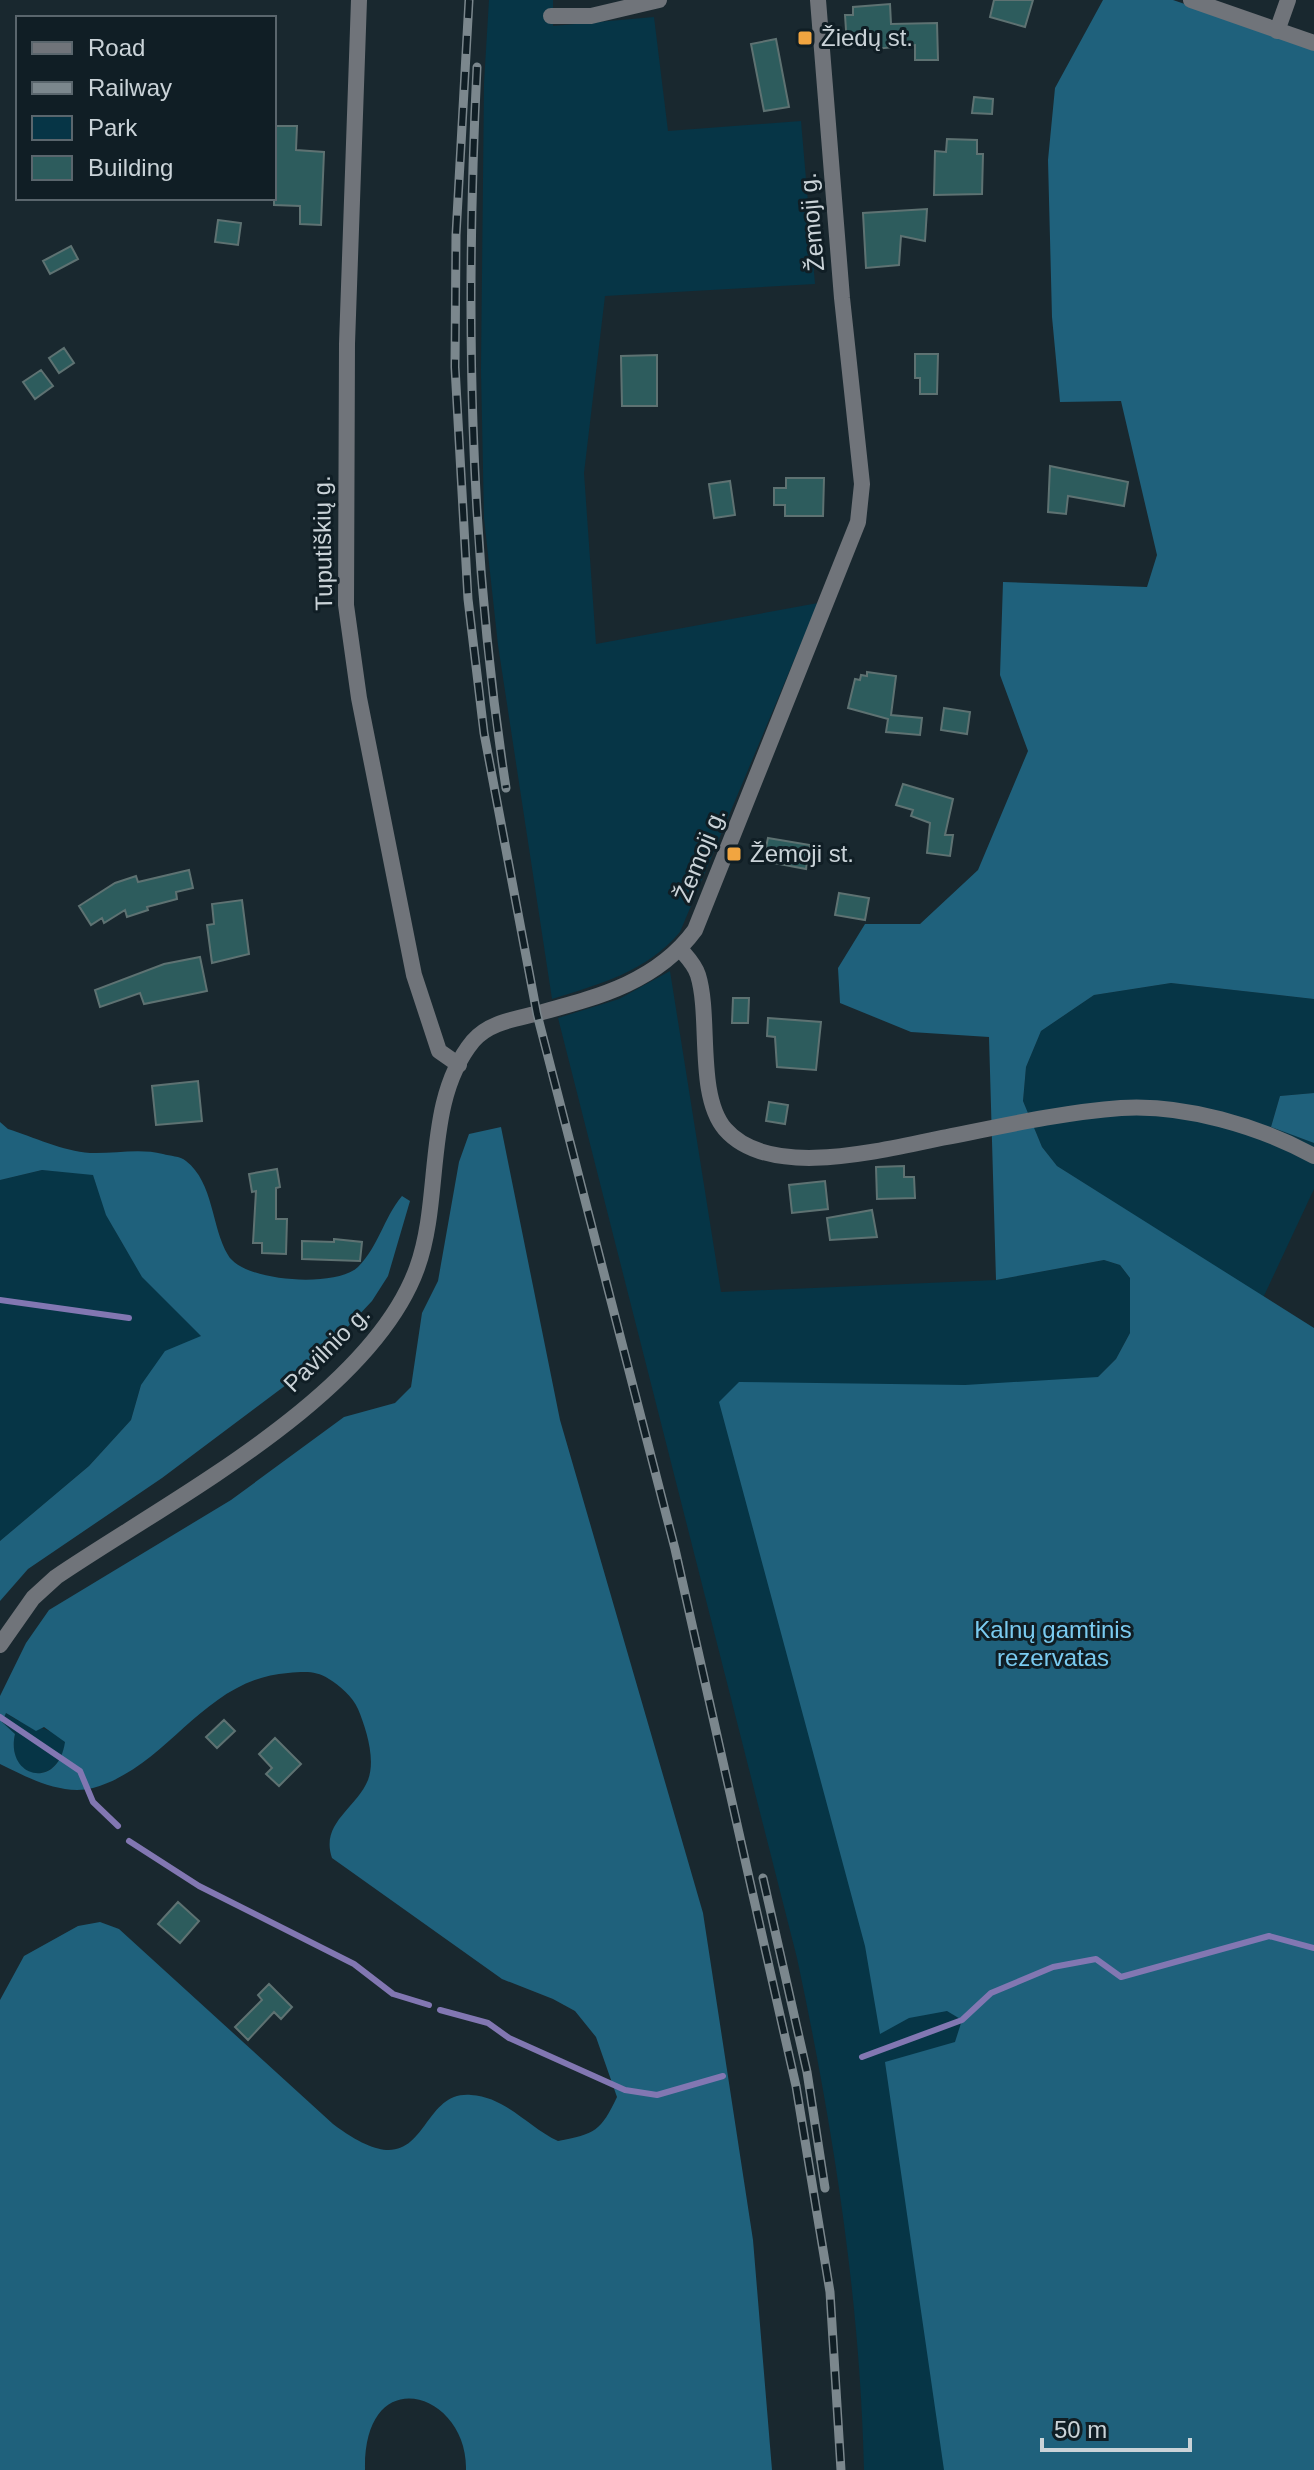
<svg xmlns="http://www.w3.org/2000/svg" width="1314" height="2470" viewBox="0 0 1314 2470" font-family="Arial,sans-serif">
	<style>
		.green { fill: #063546 }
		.forest { fill: #1f617c; fill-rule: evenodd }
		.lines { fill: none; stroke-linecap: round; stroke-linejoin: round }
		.stream { stroke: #8277b2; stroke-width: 6 }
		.building { fill: #2d5c5d; stroke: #5e7272; stroke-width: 2 }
		.street { stroke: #70747a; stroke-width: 16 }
		.rail-casing { stroke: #7b878d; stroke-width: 9 }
		.rail { stroke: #101e25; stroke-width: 6; stroke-dasharray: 18; stroke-linecap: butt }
		.poi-dot { fill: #f1a540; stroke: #101e25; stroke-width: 3 }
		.labels { text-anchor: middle; stroke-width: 6; stroke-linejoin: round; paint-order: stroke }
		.poi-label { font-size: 24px; fill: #cad3d8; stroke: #101e25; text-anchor: start }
		.street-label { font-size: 24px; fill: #cad3d8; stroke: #101e25 }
		.park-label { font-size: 24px; fill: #7acbf0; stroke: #101e25 }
	</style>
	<rect width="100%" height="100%" fill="#19282f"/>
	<!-- green -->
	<path class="green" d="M 489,0 L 553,0 L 553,26 L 654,17 L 668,131 L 801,121 L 815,284 L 605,296 L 584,473 L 596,644 L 818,603 L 680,932 C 646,972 600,984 552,999 L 498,645 L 484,518 L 481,370 L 484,83 Z
		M 670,971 L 721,1292 L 996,1280 L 1104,1260 L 1120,1265 L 1130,1278 L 1130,1333 L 1116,1359 L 1099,1376 L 1314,2470 L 864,2470 C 860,2297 833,2127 797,1958 L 558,1018 L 619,999 Z
		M 1171,983 L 1314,999 L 1314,1093 L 1280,1096 L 1271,1127 L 1314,1143 L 1314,1189 L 1263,1298 L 1057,1166 L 1042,1147 L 1023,1101 L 1026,1067 L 1041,1031 L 1094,995 Z
		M 42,1170 L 93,1174 C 117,1251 146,1281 202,1336 L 141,1385 L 131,1420 L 89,1466 L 0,1541 L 0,1180 Z
		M 6,1713 C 30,1731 44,1722 66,1742 C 56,1791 5,1778 15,1734 L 2,1722 Z"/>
	<!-- forest -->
	<path class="forest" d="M 1103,0 L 1173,0 L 1314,48 L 1314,999 L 1171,983 L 1094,995 L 1041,1031 L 1026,1067 L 1023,1101 L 1042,1147 L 1057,1166 L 1314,1328 L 1314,2470 L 944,2470 L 885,2062 L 955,2042 L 962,2020 L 947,2011 L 909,2018 L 880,2034 L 865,1946 L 719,1402 L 739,1382 L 965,1385 L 1098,1377 L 1116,1359 L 1130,1333 L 1130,1278 L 1120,1265 L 1104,1260 L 996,1280 L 989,1037 L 911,1032 L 840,1003 L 838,968 L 865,924 L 920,924 L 978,870 L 1028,751 L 1000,675 L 1003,582 L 1147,587 L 1157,555 L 1121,401 L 1060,402 L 1052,317 L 1048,160 L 1055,88 Z
		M 1314,1093 L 1314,1143 L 1271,1127 L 1280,1096 Z
		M 0,1122 L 8,1129 C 33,1137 63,1151 90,1153 C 114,1154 139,1148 163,1154 C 170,1156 180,1156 186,1161 C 214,1183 211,1226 228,1255 C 243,1282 336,1288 358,1267 C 379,1246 383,1219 402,1196 L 410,1201 L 388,1276 L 372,1301 L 310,1367 L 162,1478 L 28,1569 L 0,1601 L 0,1541 L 89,1466 L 131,1420 L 141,1385 L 165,1351 L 201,1336 L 142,1277 L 106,1215 L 93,1175 L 42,1170 L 0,1180 Z
		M 501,1127 L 560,1420 L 703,1913 L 753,2240 L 772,2470 L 466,2470 C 468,2392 363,2359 365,2470 L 0,2470 L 0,2000 L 24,1956 L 78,1926 L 100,1922 L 119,1929 L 333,2124 C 431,2198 413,2090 471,2095 C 506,2097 528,2127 558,2141 C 595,2134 601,2131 617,2097 L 596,2037 L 575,2011 L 553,1999 L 502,1979 L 332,1858 C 320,1823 356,1809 368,1780 C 376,1759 366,1728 358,1709 C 353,1697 339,1685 329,1679 C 315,1670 304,1672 288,1673 C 203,1679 169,1767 93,1788 C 61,1796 27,1777 0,1764 L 0,1696 L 26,1643 L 49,1610 L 231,1500 L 344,1417 L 395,1403 L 411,1387 L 422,1313 L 438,1281 L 459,1162 L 469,1134 ZM 6,1713 L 36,1731 L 44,1727 L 65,1742 C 58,1791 5,1778 15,1734 L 2,1722 Z"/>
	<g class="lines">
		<!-- stream -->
		<path class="stream" d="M 0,1300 L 129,1318
			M 0,1717 L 80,1771 L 93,1802 L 118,1826
			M 129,1841 L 199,1886 L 354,1964 L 393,1994 L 429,2005
			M 440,2010 L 488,2023 L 509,2038 L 625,2090 L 657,2095 L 723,2076
			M 862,2057 L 962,2020 L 991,1993 L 1053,1967 L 1096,1959 L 1121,1977 L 1269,1936 L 1314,1948"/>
	</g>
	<!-- building -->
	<path class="building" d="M 994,0 L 1033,0 L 1025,27 L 990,17 Z
		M 890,4 L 891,24 L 937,23 L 938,60 L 915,60 L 915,45 L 875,49 L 875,43 L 847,45 L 845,15 L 853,15 L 853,7 Z
		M 776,39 L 789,107 L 764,111 L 751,44 Z
		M 974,97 L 993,99 L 992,114 L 972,113 Z
		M 274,126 L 297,126 L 296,150 L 324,152 L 321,225 L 300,224 L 300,206 L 274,205 Z
		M 947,139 L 977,140 L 977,154 L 983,154 L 982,194 L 934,195 L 935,151 L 946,152 Z
		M 927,209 L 925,241 L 901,236 L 899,265 L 866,268 L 863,213 Z
		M 218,220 L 241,223 L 238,245 L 215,242 Z
		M 71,246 L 78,259 L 50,274 L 43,261 Z
		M 64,348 L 74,363 L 59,373 L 49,358 Z
		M 915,354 L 938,354 L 937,394 L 920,394 L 920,378 L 915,378 Z
		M 657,355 L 657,406 L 622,406 L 621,356 Z
		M 41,370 L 53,386 L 35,399 L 23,382 Z
		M 1050,466 L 1128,482 L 1124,506 L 1068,496 L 1066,514 L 1048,512 Z
		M 786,478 L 824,478 L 823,516 L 785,516 L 785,505 L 774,505 L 774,488 L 786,488 Z
		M 730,481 L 735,515 L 714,518 L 709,484 Z
		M 867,672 L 896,676 L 891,715 L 922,718 L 920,735 L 886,732 L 888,719 L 848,708 L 855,679 L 860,680 L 861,675 L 867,676 Z
		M 944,708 L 970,712 L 967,734 L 941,730 Z
		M 903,784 L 953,799 L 945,835 L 953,835 L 950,856 L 927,853 L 930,823 L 911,816 L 913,810 L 896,805 Z
		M 768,838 L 810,845 L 806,869 L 763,861 Z
		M 189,870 L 193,888 L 176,892 L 177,899 L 147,907 L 148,910 L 127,917 L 125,910 L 104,923 L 102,918 L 91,925 L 79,906 L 115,883 L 136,876 L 138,882 Z
		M 839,893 L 869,898 L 865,920 L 835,915 Z
		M 242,900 L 249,954 L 212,963 L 207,925 L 214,924 L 212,904 Z
		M 200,957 L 207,991 L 144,1004 L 140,993 L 100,1007 L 95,990 L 164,964 Z
		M 733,998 L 749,998 L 748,1023 L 732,1023 Z
		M 768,1018 L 821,1022 L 816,1070 L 777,1067 L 775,1037 L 767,1036 Z
		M 198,1081 L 202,1121 L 156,1125 L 152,1086 Z
		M 769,1102 L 788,1105 L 785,1124 L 766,1121 Z
		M 904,1166 L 904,1177 L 914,1177 L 915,1198 L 877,1199 L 876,1167 Z
		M 277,1169 L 280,1187 L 276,1188 L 276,1219 L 287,1219 L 286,1254 L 262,1253 L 262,1243 L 253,1243 L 256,1191 L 252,1192 L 249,1174 Z
		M 825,1181 L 828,1209 L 792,1213 L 789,1185 Z
		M 872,1210 L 877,1237 L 830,1240 L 827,1218 Z
		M 334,1239 L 362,1242 L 360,1261 L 302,1259 L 302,1241 L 334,1242 Z
		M 224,1720 L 235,1731 L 217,1748 L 206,1737 Z
		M 275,1738 L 301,1764 L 279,1786 L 266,1774 L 272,1768 L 259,1754 Z
		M 178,1902 L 199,1921 L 180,1943 L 158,1924 Z
		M 269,1984 L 292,2007 L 281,2019 L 274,2012 L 248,2040 L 235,2027 L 262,2000 L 258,1995 Z"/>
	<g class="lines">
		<!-- street -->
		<path class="street" d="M 359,0 L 347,344 L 346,605 L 359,698 L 414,975 L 439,1051 L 459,1065
			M 1191,0 L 1314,43
			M 551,16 L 591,16 L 659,0
			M 1277,31 L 1288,0
			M 681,950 C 687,957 695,965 698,975 C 711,1017 696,1095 725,1129 C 771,1182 888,1148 947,1137 C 1002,1126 1065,1112 1121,1108 C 1184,1104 1259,1126 1314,1156
			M 0,1645 L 33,1598 L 56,1577 C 166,1502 370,1398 417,1268 C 443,1197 423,1102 473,1041 C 489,1022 516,1019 539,1013 C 598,997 657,982 695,930 L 858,522 L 862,484 L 842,298 L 818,0"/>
		<defs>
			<path id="rail" d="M 469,0 L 456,235 L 455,367 L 468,599 L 484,733 L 537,1014 L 675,1549 L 796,2086 L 830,2292 L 841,2470
				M 477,67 C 465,309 469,548 506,788
				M 763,1878 L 807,2072 L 825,2188"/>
		</defs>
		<!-- rail casing -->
		<use href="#rail" class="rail-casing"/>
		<!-- rail -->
		<use href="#rail" class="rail"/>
	</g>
	<!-- markers -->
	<g class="poi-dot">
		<rect x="797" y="30" width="16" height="16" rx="4"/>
		<rect x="726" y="846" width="16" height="16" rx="4"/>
	</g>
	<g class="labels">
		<!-- poi labels -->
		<g class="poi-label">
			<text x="821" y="46">Žiedų st.</text>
			<text x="750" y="862">Žemoji st.</text>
		</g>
		<!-- street labels -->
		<g class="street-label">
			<text transform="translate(812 222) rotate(-95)" y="8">Žemoji g.</text>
			<text transform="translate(323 543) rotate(-91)" y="8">Tuputiškių g.</text>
			<text transform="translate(700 855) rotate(-68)" y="8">Žemoji g.</text>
			<text transform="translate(327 1349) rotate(-45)" y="8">Pavilnio g.</text>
		</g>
		<!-- park labels -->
		<g class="park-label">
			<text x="1053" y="1638">Kalnų gamtinis<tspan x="1053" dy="28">rezervatas</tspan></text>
		</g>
	</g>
	<!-- legend -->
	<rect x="16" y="16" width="260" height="184" fill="#101e25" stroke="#5a666d" stroke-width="2"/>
	<rect x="32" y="42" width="40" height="12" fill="#70747a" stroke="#5a666d" stroke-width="2"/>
	<text x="88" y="56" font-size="24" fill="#cad3d8">Road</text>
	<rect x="32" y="82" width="40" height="12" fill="#7b878d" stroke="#5a666d" stroke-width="2"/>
	<text x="88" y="96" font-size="24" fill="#cad3d8">Railway</text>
	<rect x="32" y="116" width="40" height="24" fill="#063546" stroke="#5a666d" stroke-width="2"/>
	<text x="88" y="136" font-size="24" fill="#cad3d8">Park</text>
	<rect x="32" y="156" width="40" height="24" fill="#2d5c5d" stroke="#5a666d" stroke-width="2"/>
	<text x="88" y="176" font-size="24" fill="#cad3d8">Building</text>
	<!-- scale -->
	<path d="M1042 2438v12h148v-12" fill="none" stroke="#cad3d8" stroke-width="4"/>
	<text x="1054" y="2438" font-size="24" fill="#cad3d8" stroke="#101e25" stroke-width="6" paint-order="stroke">50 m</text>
</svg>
